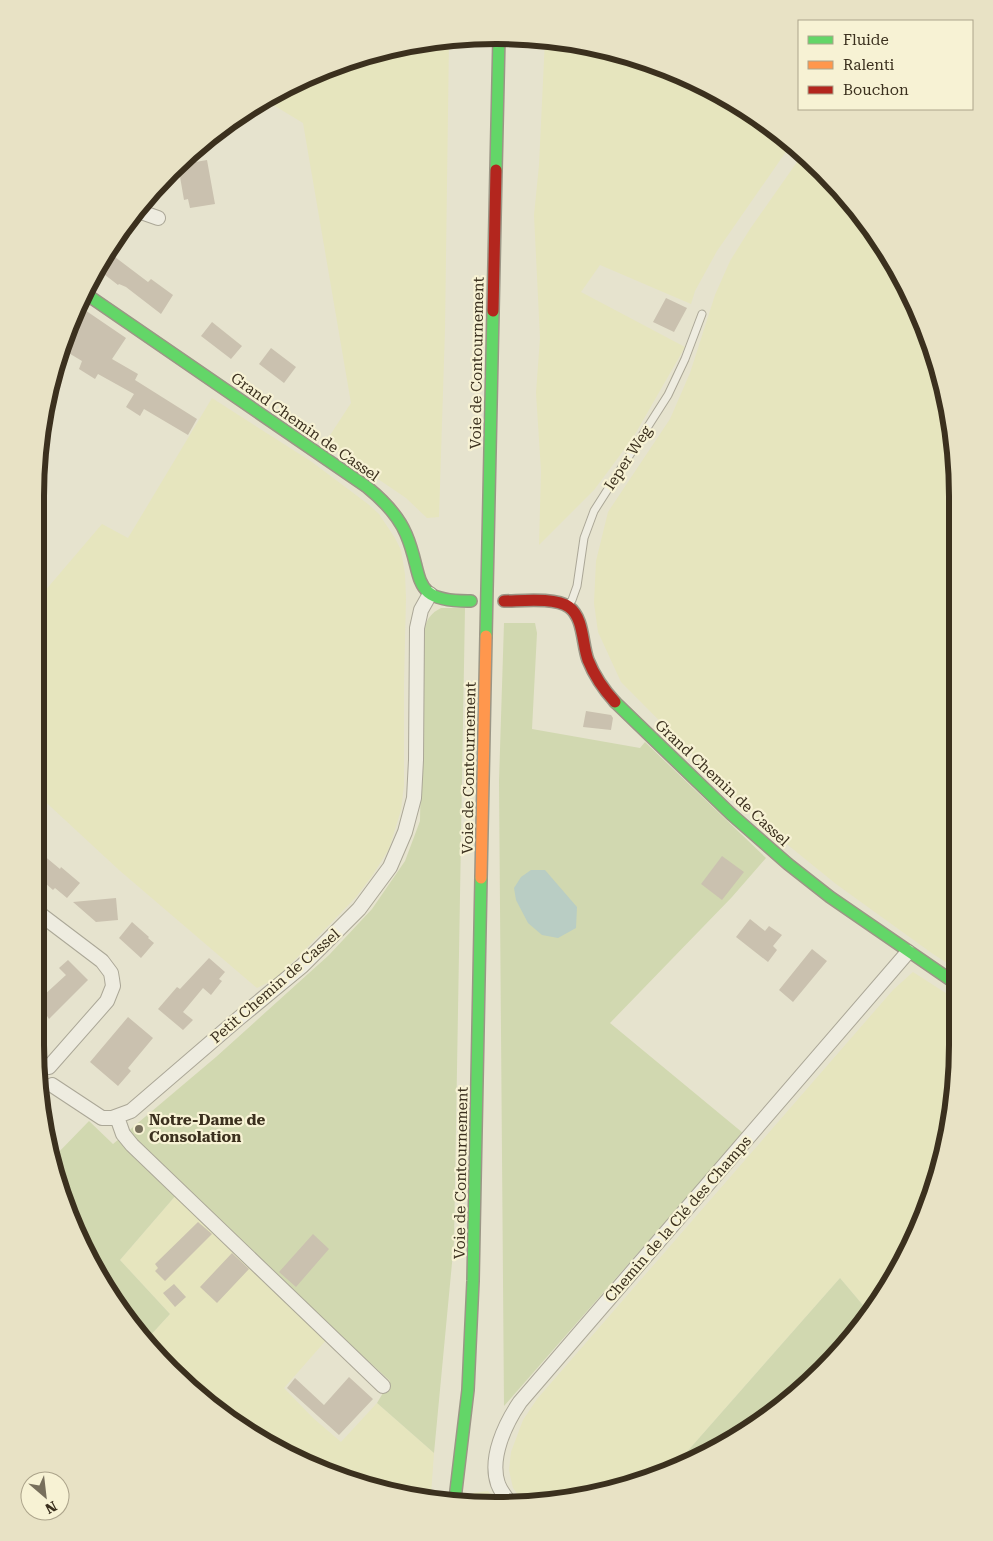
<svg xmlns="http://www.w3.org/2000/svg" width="993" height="1541" viewBox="0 0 993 1541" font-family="'Roboto Serif',serif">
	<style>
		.farmland { fill: #e6e5be }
		.green { fill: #d1d8b0 }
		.water { fill: #b9cdc4 }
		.building { fill: #cac1af }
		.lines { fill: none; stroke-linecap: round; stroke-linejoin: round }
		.lane-casing { stroke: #aba797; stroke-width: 9 }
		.street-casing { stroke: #aba797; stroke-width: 16 }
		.fast-casing { stroke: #9b9686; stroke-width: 14 }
		.slow-casing { stroke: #9b9686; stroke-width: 14 }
		.jam-casing { stroke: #9b9686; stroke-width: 14 }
		.lane { stroke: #eeece0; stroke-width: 7 }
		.street { stroke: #eeece0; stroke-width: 14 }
		.fast { stroke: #63d668; stroke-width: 11 }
		.slow { stroke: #ff974d; stroke-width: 11 }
		.jam { stroke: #b3261e; stroke-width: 11 }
		.poi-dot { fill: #776f5c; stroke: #f7f2d4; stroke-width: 2 }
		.labels { text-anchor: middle; stroke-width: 4.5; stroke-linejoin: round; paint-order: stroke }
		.street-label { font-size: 15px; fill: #3b301e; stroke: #f7f2d4 }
		.poi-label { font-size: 15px; font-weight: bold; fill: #3b301e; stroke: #f7f2d4; text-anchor: start }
		.rim { fill: none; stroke: #3b301e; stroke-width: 6 }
	</style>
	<rect width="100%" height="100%" fill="#e6e3ce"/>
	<!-- farmland -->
	<path class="farmland" d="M 449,39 L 445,329 L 439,517 L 427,518 L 406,498 L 325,443 L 351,403 L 303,123 L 265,100 L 292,83 L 377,51 Z
		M 545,39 L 556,39 L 645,59 L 727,97 L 792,143 L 717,251 L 695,291 L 691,304 L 600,265 L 581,292 L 685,347 L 634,436 L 612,466 L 594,490 L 539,545 L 541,471 L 536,393 L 540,338 L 534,215 L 539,165 Z
		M 804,152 L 862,215 L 911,293 L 942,377 L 957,467 L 955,968 L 933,954 L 836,884 L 762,824 L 621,682 L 598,632 L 594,603 L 596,561 L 608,512 L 670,419 L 690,373 L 715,295 L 730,261 L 750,229 Z
		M 212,398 L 312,462 L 368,504 L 379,514 L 395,538 L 401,550 L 405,574 L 406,598 L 404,683 L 404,785 L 401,810 L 389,849 L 372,876 L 356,897 L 332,922 L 277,978 L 257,988 L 119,870 L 37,794 L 38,599 L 102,524 L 128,538 Z
		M 913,972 L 955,999 L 954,1104 L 923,1221 L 867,1310 L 840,1278 L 678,1462 L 616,1490 L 523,1502 L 513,1488 L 509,1470 L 511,1452 L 523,1420 L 537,1399 L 893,990 Z
		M 177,1194 L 328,1338 L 284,1388 L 313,1418 L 341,1442 L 377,1403 L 434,1453 L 431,1495 L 348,1481 L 216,1411 L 148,1338 L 170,1314 L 120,1260 Z
		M 488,1491 L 501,1505 L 471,1502 L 473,1493 Z"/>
	<!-- green -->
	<path class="green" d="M 441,608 L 465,608 L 454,1242 L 434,1453 L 377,1403 L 390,1381 L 271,1271 L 177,1194 L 120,1260 L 170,1314 L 148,1338 L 113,1301 L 59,1193 L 54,1157 L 89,1121 L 113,1144 L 216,1057 L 329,955 L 372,909 L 405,861 L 420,821 L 424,628 C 428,618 431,613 441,608 Z
		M 504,623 L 535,623 L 537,633 L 532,729 L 640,748 L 645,742 L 766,858 L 732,897 L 610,1023 L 743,1133 L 504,1406 L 499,781 Z
		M 840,1278 L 867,1310 L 844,1349 L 753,1428 L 678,1462 Z"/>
	<!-- water -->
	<path class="water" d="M 531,870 L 545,870 L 577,907 L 576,928 L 558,938 L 542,935 L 528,923 L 516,900 L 514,888 L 521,877 Z"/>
	<!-- building -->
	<path class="building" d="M 207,160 L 215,204 L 190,208 L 188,199 L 184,200 L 178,165 Z
		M 111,254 L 148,282 L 151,279 L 173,295 L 161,314 L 126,287 L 119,284 L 118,285 L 100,271 Z
		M 666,298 L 687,308 L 674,332 L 653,322 Z
		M 79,306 L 126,338 L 112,359 L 138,374 L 135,380 L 197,419 L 188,435 L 144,409 L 140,416 L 126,407 L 134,394 L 98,374 L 95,379 L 79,369 L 82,361 L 62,349 L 70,320 Z
		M 212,322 L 242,346 L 231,359 L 201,336 Z
		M 271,348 L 296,367 L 284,383 L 259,364 Z
		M 586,711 L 611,715 L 613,718 L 611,730 L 583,727 Z
		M 36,849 L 60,869 L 61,867 L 80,883 L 67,898 L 55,888 L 53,890 L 36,875 Z
		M 722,856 L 744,872 L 722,900 L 701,884 Z
		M 116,898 L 118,920 L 96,922 L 73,902 Z
		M 750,919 L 765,931 L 769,926 L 782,935 L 773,946 L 777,950 L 768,962 L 736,937 Z
		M 132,922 L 149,937 L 148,938 L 154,943 L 141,958 L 119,938 Z
		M 812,949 L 827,961 L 793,1002 L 779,990 Z
		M 209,958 L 225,972 L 219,979 L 222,981 L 211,995 L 203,988 L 183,1012 L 193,1020 L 183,1030 L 158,1009 L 177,987 L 180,989 Z
		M 68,960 L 88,980 L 49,1019 L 47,1016 L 35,1027 L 35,988 L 43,996 L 66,975 L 59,968 Z
		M 128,1017 L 153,1038 L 128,1068 L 131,1071 L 118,1086 L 90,1062 Z
		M 198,1222 L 212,1234 L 165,1281 L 155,1271 L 158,1268 L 155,1264 Z
		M 313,1234 L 329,1249 L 296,1287 L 279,1272 Z
		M 232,1253 L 249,1269 L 217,1303 L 200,1287 Z
		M 174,1284 L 186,1297 L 175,1307 L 163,1293 Z
		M 349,1377 L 373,1399 L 339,1435 L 287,1388 L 295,1378 L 324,1405 Z"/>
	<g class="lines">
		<defs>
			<path id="lane" d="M 568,605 L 572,600 L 577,586 L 584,538 L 594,511 L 668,395 L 685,359 L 702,314"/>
			<path id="street" d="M 138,211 L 158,218
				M 36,911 L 102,961 L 111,973 L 112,979 L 113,986 L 107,1001 L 49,1067
				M 52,1085 L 102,1118 L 112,1118 L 131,1111 L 238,1019 L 302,966 L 359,909 L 390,867 L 405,832 L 414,798 L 416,760 L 417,628 L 421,610 L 430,594
				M 117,1117 L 123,1134 L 132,1145 L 383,1386
				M 511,1504 C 506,1498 501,1492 498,1484 C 489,1458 505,1424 520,1402 L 908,952"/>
			<path id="fast" d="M 496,170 L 499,37
				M 86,294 L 367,487 C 383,500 398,515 406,534 C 425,578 408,602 471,601
				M 486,636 L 493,311
				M 615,702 L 731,814 L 788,864 L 830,897 L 955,983
				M 455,1499 L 468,1390 L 473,1281 L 481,878"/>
			<path id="slow" d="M 481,878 L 486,636"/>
			<path id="jam" d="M 493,311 L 496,170
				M 504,601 C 521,601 555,597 569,607 C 584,618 582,644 588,660 C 594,675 604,690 615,702"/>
		</defs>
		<!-- lane casing -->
		<use href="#lane" class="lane-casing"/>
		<!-- street casing -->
		<use href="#street" class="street-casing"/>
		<!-- fast casing -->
		<use href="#fast" class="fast-casing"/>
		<!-- slow casing -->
		<use href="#slow" class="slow-casing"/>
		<!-- jam casing -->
		<use href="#jam" class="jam-casing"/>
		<!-- lane -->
		<use href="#lane" class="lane"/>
		<!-- street -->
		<use href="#street" class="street"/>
		<!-- fast -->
		<use href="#fast" class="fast"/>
		<!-- slow -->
		<use href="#slow" class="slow"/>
		<!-- jam -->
		<use href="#jam" class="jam"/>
	</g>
	<!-- markers -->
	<circle class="poi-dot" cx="139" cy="1129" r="5"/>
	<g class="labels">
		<!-- street labels -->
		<g class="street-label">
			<text transform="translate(477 363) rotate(-89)" y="5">Voie de Contournement</text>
			<text transform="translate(305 427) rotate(35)" y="5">Grand Chemin de Cassel</text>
			<text transform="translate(628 458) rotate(-57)" y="5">Ieper Weg</text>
			<text transform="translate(469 768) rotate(-89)" y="5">Voie de Contournement</text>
			<text transform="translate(722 783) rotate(43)" y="5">Grand Chemin de Cassel</text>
			<text transform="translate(275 986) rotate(-41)" y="5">Petit Chemin de Cassel</text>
			<text transform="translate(461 1173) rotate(-89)" y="5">Voie de Contournement</text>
			<text transform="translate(678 1219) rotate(-49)" y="5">Chemin de la Clé des Champs</text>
		</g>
		<!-- poi labels -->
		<g class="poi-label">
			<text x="149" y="1125">Notre-Dame de<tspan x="149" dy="17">Consolation</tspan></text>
		</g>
	</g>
	<!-- crop -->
	<path d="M0 0H993V1541H0ZM496 44H497A452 452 0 0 1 949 496V1045A452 452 0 0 1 497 1497H496A452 452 0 0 1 44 1045V496A452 452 0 0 1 496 44Z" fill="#e8e2c5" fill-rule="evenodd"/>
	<path class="rim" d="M496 44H497A452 452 0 0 1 949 496V1045A452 452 0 0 1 497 1497H496A452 452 0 0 1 44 1045V496A452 452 0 0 1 496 44Z"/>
	<!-- legend -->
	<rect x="798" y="20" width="175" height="90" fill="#f7f2d4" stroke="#aca48b"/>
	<rect x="808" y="36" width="25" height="8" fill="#63d668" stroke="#aca48b"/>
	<text x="843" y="45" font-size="15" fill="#3b301e">Fluide</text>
	<rect x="808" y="61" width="25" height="8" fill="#ff974d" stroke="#aca48b"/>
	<text x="843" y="70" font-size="15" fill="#3b301e">Ralenti</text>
	<rect x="808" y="86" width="25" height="8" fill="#b3261e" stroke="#aca48b"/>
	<text x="843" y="95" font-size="15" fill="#3b301e">Bouchon</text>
	<!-- north arrow -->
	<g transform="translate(45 1496) rotate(152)"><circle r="24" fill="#f7f2d4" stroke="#aca48b"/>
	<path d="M0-4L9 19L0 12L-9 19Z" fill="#776f5c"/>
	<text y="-8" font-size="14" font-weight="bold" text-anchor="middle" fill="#3b301e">N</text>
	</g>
</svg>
